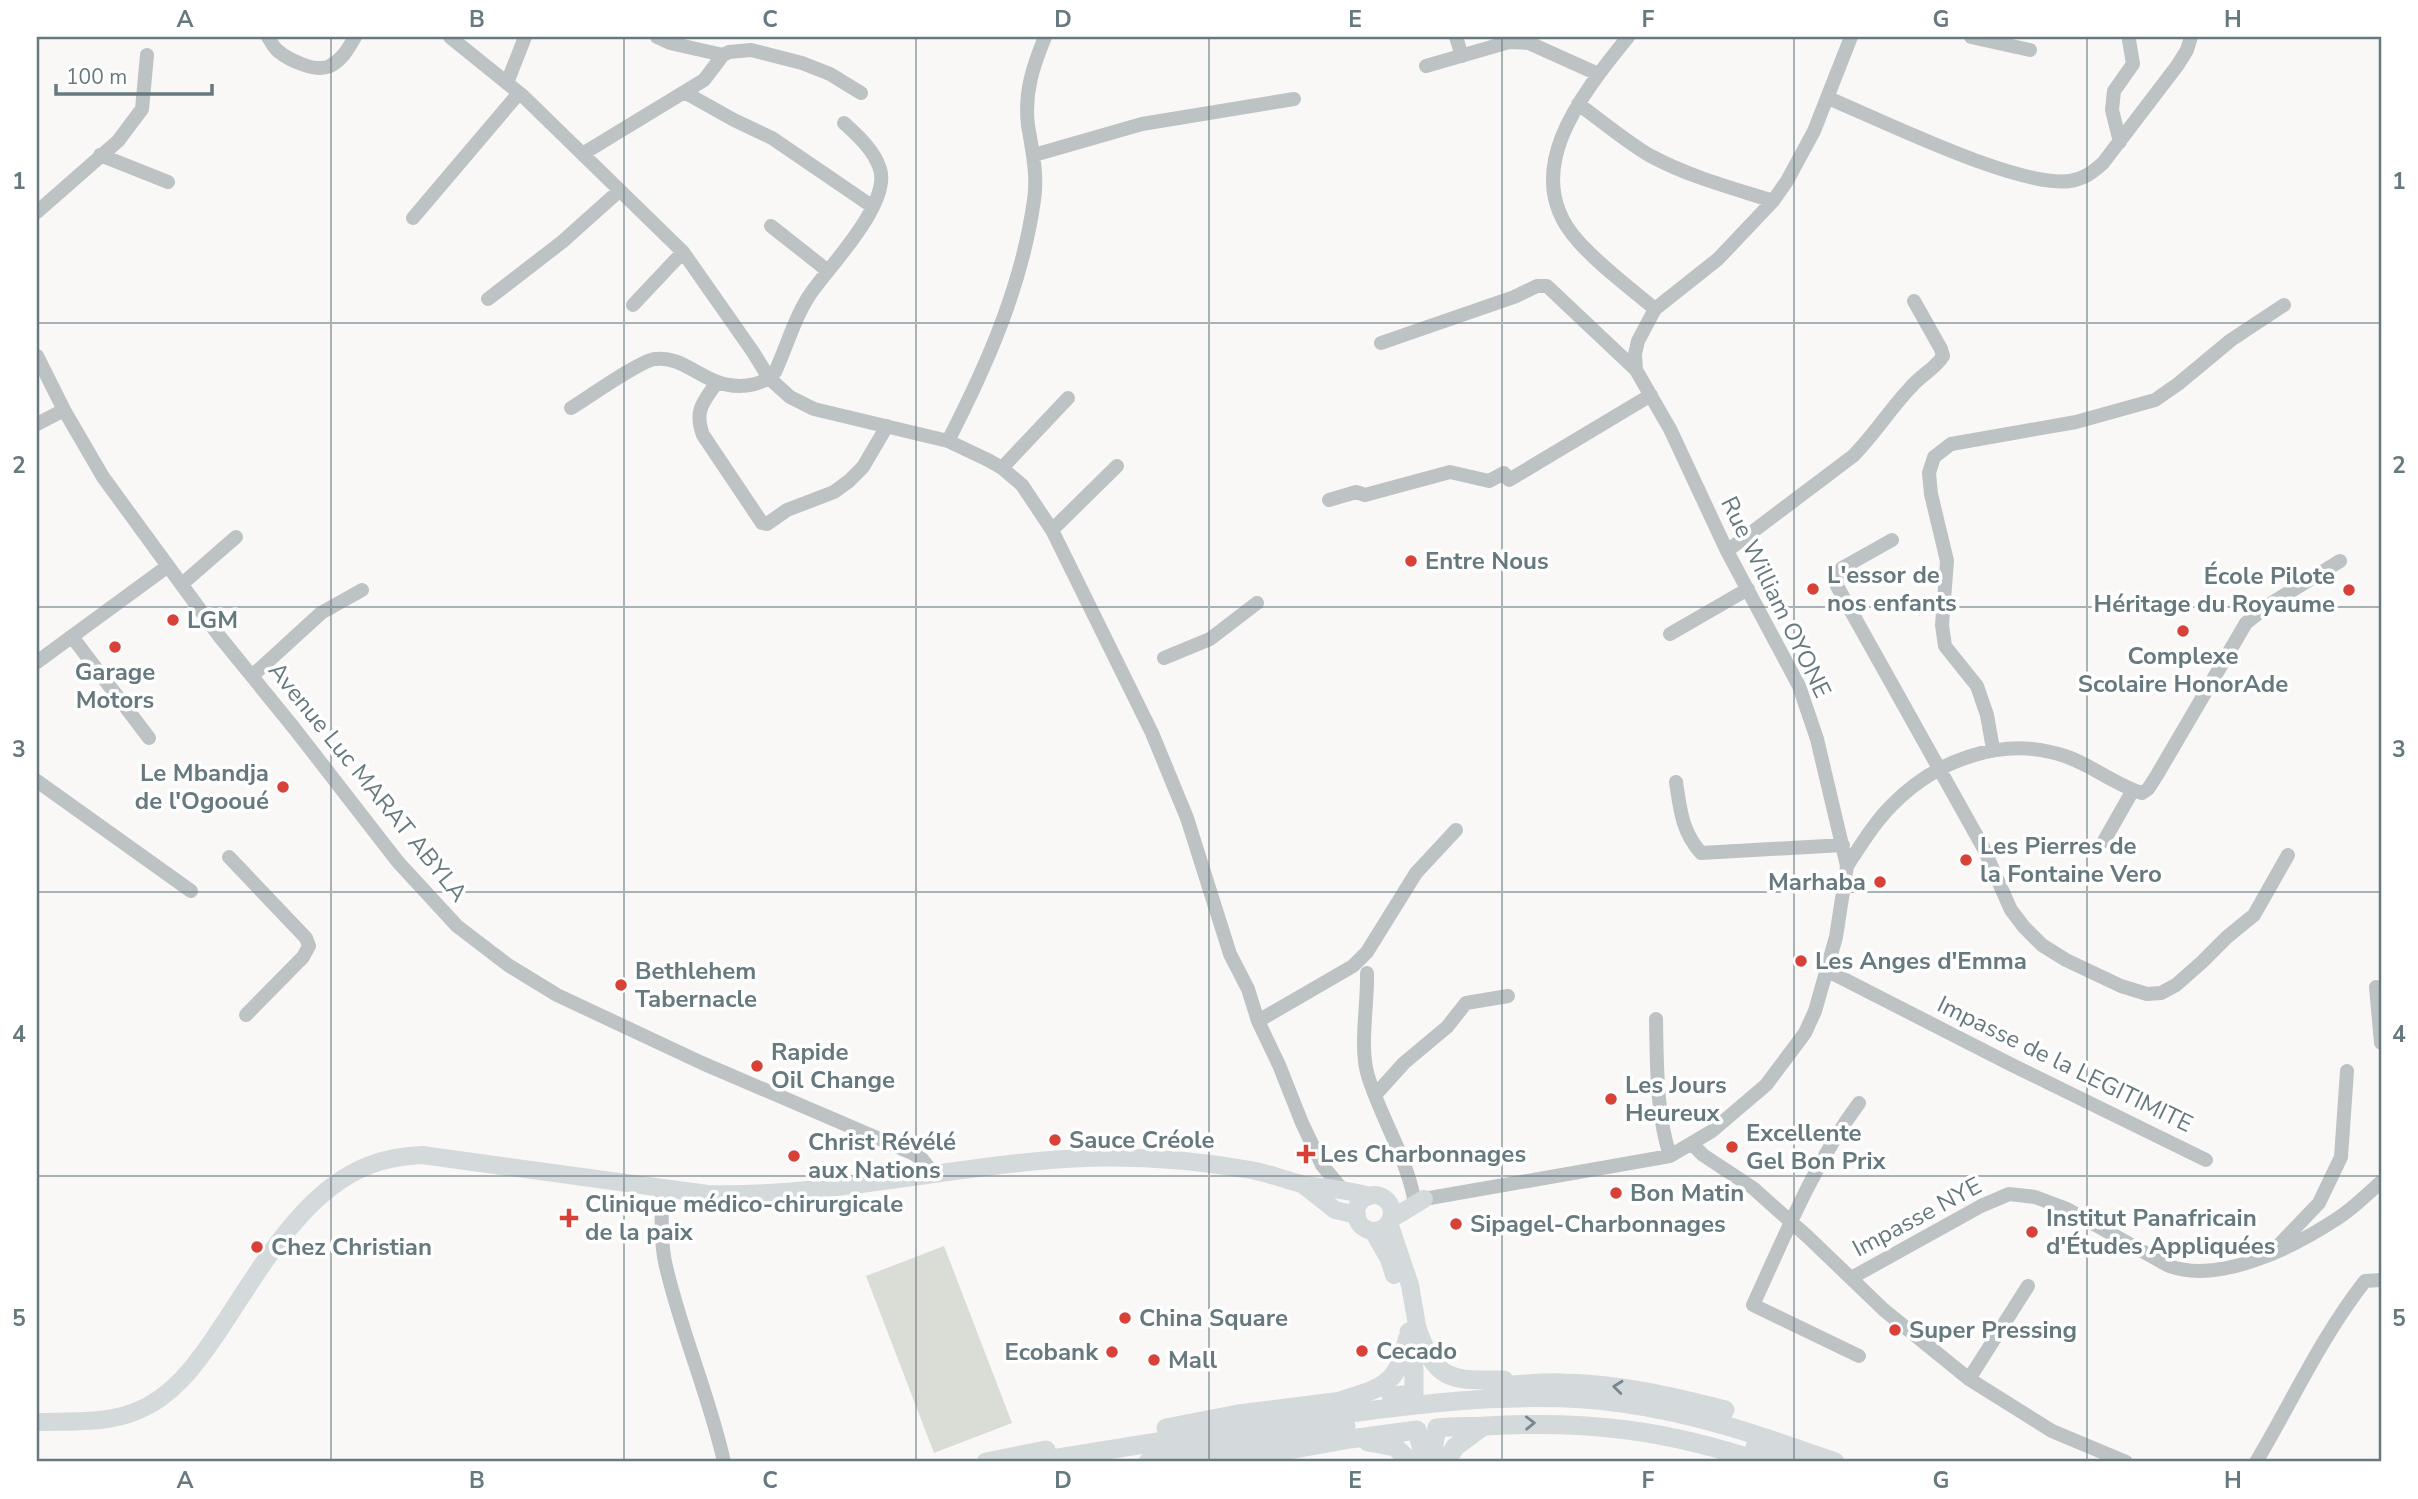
<svg xmlns="http://www.w3.org/2000/svg" width="2418" height="1499" viewBox="0 0 2418 1499" font-family="'Nunito Sans',sans-serif">
	<style>
		.green { fill: #daddd6 }
		.lines { fill: none; stroke-linecap: round; stroke-linejoin: round }
		.minor { stroke: #bdc3c5; stroke-width: 14 }
		.major { stroke: #d4d9db; stroke-width: 18 }
		.highway { stroke: #d4d9db; stroke-width: 19 }
		.oneway { stroke: #76878d }
		.grid { fill: none; stroke: #66797f; stroke-width: 2; stroke-opacity: 0.55 }
		.poi-dot { fill: #d74138; stroke: #fff; stroke-width: 2.5 }
		.labels { text-anchor: middle; stroke-width: 7; stroke-linejoin: round; paint-order: stroke }
		.poi-label { font-size: 24px; font-weight: bold; fill: #66797f; stroke: #fff; text-anchor: start }
		.street-label { font-size: 24px; fill: #66797f; stroke: #fff }
		.neatline { fill: none; stroke: #66797f; stroke-width: 2.5 }
		.grid-label { font-size: 23px; text-anchor: middle; font-weight: bold; fill: #66797f }
	</style>
	<rect width="100%" height="100%" fill="#f9f8f6"/>
	<!-- green -->
	<path class="green" d="M 944,1246 L 1012,1423 L 934,1453 L 866,1276 Z"/>
	<g class="lines">
		<!-- minor -->
		<path class="minor" d="M 268,37 C 271,41 273,47 278,51 C 289,60 316,73 330,66 C 343,59 348,49 355,37
			M 450,37 L 523,96 L 683,252 L 753,352 L 769,378 L 790,397 L 814,409 L 948,441 L 988,460 L 1002,468 L 1022,485 L 1052,530 L 1152,733 L 1187,818 L 1230,954 L 1248,989 L 1258,1021 L 1279,1065 L 1302,1123 L 1322,1165 L 1342,1189
			M 657,37 L 670,43 L 723,55
			M 1456,37 L 1462,56
			M 1628,37 C 1583,93 1516,173 1578,241 C 1600,266 1629,287 1655,309
			M 1971,37 L 2030,50
			M 1426,66 L 1509,42 L 1529,43 L 1598,74
			M 507,83 L 525,37
			M 684,92 L 734,120 L 772,138 L 873,207
			M 1828,98 C 1881,120 2018,188 2070,181 C 2084,179 2093,172 2103,163 L 2177,66 L 2187,50 L 2191,37
			M 1578,104 C 1602,121 1624,140 1649,155 C 1687,176 1732,188 1773,201
			M 2120,142 L 2112,110 L 2114,91 L 2133,64 L 2129,40
			M 584,153 L 704,80 L 723,55 L 729,52 L 751,50 L 802,63 L 830,74 L 861,93
			M 100,155 L 168,182
			M 1034,155 L 1142,124 L 1294,99
			M 37,212 L 118,141 L 142,109 L 147,55
			M 413,218 L 519,93
			M 771,226 L 828,271
			M 488,299 L 562,242 L 619,191
			M 633,305 L 683,252
			M 1381,343 L 1514,297 L 1537,286 L 1547,286 L 1636,370
			M 37,356 L 64,410 L 103,477 L 168,566 L 220,637 L 294,728 L 398,862 L 457,926 L 508,965 L 557,995 L 702,1063 L 912,1153 L 922,1159 L 934,1174
			M 717,382 C 703,403 694,410 703,435 L 762,523 L 767,524 L 787,510 L 834,492 L 849,481 L 863,467 L 887,426
			M 571,408 C 586,399 641,360 655,359 C 678,356 694,373 715,381 C 734,389 761,388 775,372 C 787,346 795,316 811,293 C 830,266 891,203 880,169 C 874,150 858,136 844,123
			M 37,424 L 64,410
			M 948,441 C 987,365 1022,286 1034,200 C 1038,175 1032,150 1028,125 C 1024,93 1033,66 1045,37
			M 1002,468 L 1068,398
			M 1329,500 L 1356,492 L 1365,495 L 1450,472 L 1489,481 L 1504,473 L 1509,480 L 1651,395
			M 1052,530 L 1117,466
			M 1892,540 L 1842,568 L 1837,575 L 1837,586 L 1983,847 L 2011,910 L 2024,927 L 2042,945 L 2066,960 L 2121,986 L 2147,994 L 2161,993 L 2176,985 L 2202,962 L 2227,937 L 2254,915 L 2288,855
			M 1727,551 L 1853,456 C 1874,435 1890,409 1911,387 C 1920,376 1936,368 1943,356 L 1941,349 L 1914,301
			M 182,584 L 236,537
			M 1670,634 L 1748,589
			M 73,638 L 149,738
			M 1164,658 L 1210,639 L 1257,603
			M 37,662 L 168,566
			M 252,676 L 321,613 L 362,590
			M 1993,749 L 1987,715 L 1977,686 L 1945,646 L 1942,625 L 1947,561 L 1931,494 L 1929,473 L 1934,457 L 1951,444 L 2076,422 L 2155,400 L 2178,384 L 2231,340 L 2284,305
			M 37,781 L 191,891
			M 1676,782 C 1680,809 1682,832 1701,853 L 1843,845
			M 2104,841 L 2133,790
			M 229,857 L 306,938 L 309,946 L 303,957 L 246,1015
			M 1847,866 C 1861,845 1874,823 1892,805 C 1936,760 2003,735 2065,756 C 2092,765 2115,785 2142,793 L 2148,789 L 2157,775 L 2246,623 L 2270,604 L 2340,561
			M 1828,971 L 2012,1065 L 2206,1160
			M 1367,973 C 1368,1004 1359,1047 1368,1076 C 1381,1118 1405,1154 1414,1198
			M 2376,987 L 2381,1043
			M 1656,1019 C 1657,1065 1656,1112 1670,1156
			M 1258,1021 L 1353,966 L 1367,952 L 1416,873 L 1456,830
			M 1376,1094 L 1404,1063 L 1447,1027 L 1466,1003 L 1508,996
			M 1859,1103 C 1813,1165 1785,1236 1753,1305 L 1859,1356
			M 1692,1144 L 1703,1155 L 1753,1188 L 1808,1237 L 1884,1310 L 1969,1379 L 2052,1431 L 2126,1462
			M 662,1187 C 662,1211 660,1238 665,1262 C 680,1330 709,1394 724,1462
			M 1424,1199 L 1670,1156 L 1712,1131 L 1766,1085 L 1805,1033 L 1815,1011 L 1836,937 L 1847,866 L 1817,739 L 1799,686 L 1727,551 L 1670,429 L 1636,370 L 1635,354 L 1638,341 L 1655,309 L 1718,259 L 1773,201 L 1787,181 L 1814,131 L 1851,37
			M 2277,1247 L 2319,1203 L 2341,1157 L 2347,1071
			M 1851,1278 L 1981,1206 L 2009,1194 L 2035,1197 L 2067,1209 L 2169,1266 C 2220,1284 2292,1248 2335,1220 C 2352,1210 2366,1195 2381,1182
			M 1969,1379 L 2028,1286
			M 2256,1462 C 2292,1402 2321,1337 2365,1281 L 2381,1280"/>
		<!-- major -->
		<path class="major" d="M 1302,1184 L 1335,1210 L 1357,1215
			M1356 1213a18 18 0 1 1 36 0a18 18 0 1 1-36 0Z
			M 1391,1219 L 1424,1199
			M 1389,1223 L 1410,1285 L 1418,1331
			M 1373,1231 L 1389,1259 L 1394,1275
			M 37,1422 C 69,1421 106,1424 137,1411 C 172,1397 195,1366 216,1335 C 256,1277 300,1191 370,1165 C 387,1158 404,1156 422,1155 L 707,1194 C 819,1197 928,1171 1039,1161 C 1108,1154 1182,1158 1251,1170 C 1268,1173 1285,1180 1302,1184 C 1325,1188 1347,1190 1370,1196"/>
		<!-- highway -->
		<path class="highway" d="M 1418,1331 C 1437,1383 1453,1380 1504,1380
			M 1492,1387 C 1515,1385 1539,1382 1563,1383 C 1618,1384 1671,1396 1725,1410
			M 1391,1396 L 1414,1394 L 1414,1369 L 1409,1332
			M 1340,1401 C 1380,1388 1398,1386 1407,1340
			M 1166,1428 L 1238,1414 L 1350,1400
			M 1368,1442 L 1395,1447 L 1411,1462
			M 1755,1447 L 1793,1462
			M 986,1462 L 1046,1450
			M 1033,1462 C 1141,1445 1249,1426 1358,1412 C 1445,1401 1534,1391 1622,1403 C 1696,1413 1765,1437 1835,1462
			M 1148,1462 L 1346,1426
			M 1221,1462 L 1350,1439 L 1417,1430 L 1425,1462
			M 1434,1462 L 1434,1444 L 1437,1428 C 1453,1426 1469,1427 1486,1426 C 1585,1420 1667,1430 1761,1462
			M 1446,1462 L 1455,1447 L 1482,1427"/>
	</g>
	<!-- one-way arrows -->
	<defs><path id="oneway-chevron" d="M-2-3.5L2.5 0L-2 3.5" fill="none" stroke-width="1.6" stroke-linecap="round" stroke-linejoin="round" transform="scale(1.75)"/></defs>
	<g class="oneway">
		<use href="#oneway-chevron" transform="translate(1618 1387) rotate(-174)"/>
		<use href="#oneway-chevron" transform="translate(1530 1423) rotate(-1)"/>
	</g>
	<!-- grid -->
	<path class="grid" d="M 331,37 L 331,1462M 624,37 L 624,1462M 916,37 L 916,1462M 1209,37 L 1209,1462M 1502,37 L 1502,1462M 1794,37 L 1794,1462M 2087,37 L 2087,1462M 37,323 L 2381,323M 37,607 L 2381,607M 37,892 L 2381,892M 37,1176 L 2381,1176"/>
	<!-- markers -->
	<g class="poi-dot">
		<circle cx="1411" cy="561" r="7"/>
		<circle cx="1813" cy="589" r="7"/>
		<circle cx="2349" cy="590" r="7"/>
		<circle cx="173" cy="620" r="7"/>
		<circle cx="2183" cy="631" r="7"/>
		<circle cx="115" cy="647" r="7"/>
		<circle cx="283" cy="787" r="7"/>
		<circle cx="1966" cy="860" r="7"/>
		<circle cx="1880" cy="882" r="7"/>
		<circle cx="1801" cy="961" r="7"/>
		<circle cx="621" cy="985" r="7"/>
		<circle cx="757" cy="1066" r="7"/>
		<circle cx="1611" cy="1099" r="7"/>
		<circle cx="1055" cy="1140" r="7"/>
		<circle cx="1732" cy="1147" r="7"/>
		<path d="M1302.5 1143.5h7v7h7v7h-7v7h-7v-7h-7v-7h7z"/>
		<circle cx="794" cy="1156" r="7"/>
		<circle cx="1616" cy="1193" r="7"/>
		<path d="M565.5 1207.5h7v7h7v7h-7v7h-7v-7h-7v-7h7z"/>
		<circle cx="1456" cy="1224" r="7"/>
		<circle cx="2032" cy="1232" r="7"/>
		<circle cx="257" cy="1247" r="7"/>
		<circle cx="1125" cy="1318" r="7"/>
		<circle cx="1895" cy="1330" r="7"/>
		<circle cx="1362" cy="1351" r="7"/>
		<circle cx="1112" cy="1352" r="7"/>
		<circle cx="1154" cy="1360" r="7"/>
	</g>
	<g class="labels">
		<!-- poi labels -->
		<g class="poi-label">
			<text x="1425" y="569">Entre Nous</text>
			<text x="1827" y="583">L'essor de<tspan x="1827" dy="28">nos enfants</tspan></text>
			<text x="2335" y="584" text-anchor="end">École Pilote<tspan x="2335" dy="28">Héritage du Royaume</tspan></text>
			<text x="187" y="628">LGM</text>
			<text x="2183" y="664" text-anchor="middle">Complexe<tspan x="2183" dy="28">Scolaire HonorAde</tspan></text>
			<text x="115" y="680" text-anchor="middle">Garage<tspan x="115" dy="28">Motors</tspan></text>
			<text x="269" y="781" text-anchor="end">Le Mbandja<tspan x="269" dy="28">de l'Ogooué</tspan></text>
			<text x="1980" y="854">Les Pierres de<tspan x="1980" dy="28">la Fontaine Vero</tspan></text>
			<text x="1866" y="890" text-anchor="end">Marhaba</text>
			<text x="1815" y="969">Les Anges d'Emma</text>
			<text x="635" y="979">Bethlehem<tspan x="635" dy="28">Tabernacle</tspan></text>
			<text x="771" y="1060">Rapide<tspan x="771" dy="28">Oil Change</tspan></text>
			<text x="1625" y="1093">Les Jours<tspan x="1625" dy="28">Heureux</tspan></text>
			<text x="1746" y="1141">Excellente<tspan x="1746" dy="28">Gel Bon Prix</tspan></text>
			<text x="1069" y="1148">Sauce Créole</text>
			<text x="808" y="1150">Christ Révélé<tspan x="808" dy="28">aux Nations</tspan></text>
			<text x="1320" y="1162">Les Charbonnages</text>
			<text x="1630" y="1201">Bon Matin</text>
			<text x="585" y="1212">Clinique médico-chirurgicale<tspan x="585" dy="28">de la paix</tspan></text>
			<text x="2046" y="1226">Institut Panafricain<tspan x="2046" dy="28">d'Études Appliquées</tspan></text>
			<text x="1470" y="1232">Sipagel-Charbonnages</text>
			<text x="271" y="1255">Chez Christian</text>
			<text x="1139" y="1326">China Square</text>
			<text x="1909" y="1338">Super Pressing</text>
			<text x="1376" y="1359">Cecado</text>
			<text x="1098" y="1360" text-anchor="end">Ecobank</text>
			<text x="1168" y="1368">Mall</text>
		</g>
		<!-- street labels -->
		<g class="street-label">
			<text transform="translate(1776 597) rotate(64)" y="8">Rue William OYONE</text>
			<text transform="translate(368 782) rotate(51)" y="8">Avenue Luc MARAT ABYLA</text>
			<text transform="translate(2065 1064) rotate(26)" y="8">Impasse de la LEGITIMITE</text>
			<text transform="translate(1917 1217) rotate(-28)" y="8">Impasse NYE</text>
		</g>
	</g>
	<!-- border -->
	<rect width="2418" height="1499" fill="none" stroke="#ffffff" stroke-width="77"/>
	<!-- scale -->
	<path d="M56 84v10h156v-10" fill="none" stroke="#66797f" stroke-width="3.5"/>
	<text x="66" y="84" font-size="21" fill="#66797f" stroke="#ffffff" stroke-width="5" paint-order="stroke">100 m</text>
	<rect x="38" y="38" width="2342" height="1422" class="neatline"/>
	<g class="grid-label">
		<text x="185" y="27">A</text>
		<text x="477" y="27">B</text>
		<text x="770" y="27">C</text>
		<text x="1063" y="27">D</text>
		<text x="1355" y="27">E</text>
		<text x="1648" y="27">F</text>
		<text x="1941" y="27">G</text>
		<text x="2233" y="27">H</text>
		<text x="19" y="189">1</text>
		<text x="2399" y="189">1</text>
		<text x="19" y="473">2</text>
		<text x="2399" y="473">2</text>
		<text x="19" y="757">3</text>
		<text x="2399" y="757">3</text>
		<text x="19" y="1042">4</text>
		<text x="2399" y="1042">4</text>
		<text x="19" y="1326">5</text>
		<text x="2399" y="1326">5</text>
		<text x="185" y="1488">A</text>
		<text x="477" y="1488">B</text>
		<text x="770" y="1488">C</text>
		<text x="1063" y="1488">D</text>
		<text x="1355" y="1488">E</text>
		<text x="1648" y="1488">F</text>
		<text x="1941" y="1488">G</text>
		<text x="2233" y="1488">H</text>
	</g>
</svg>
